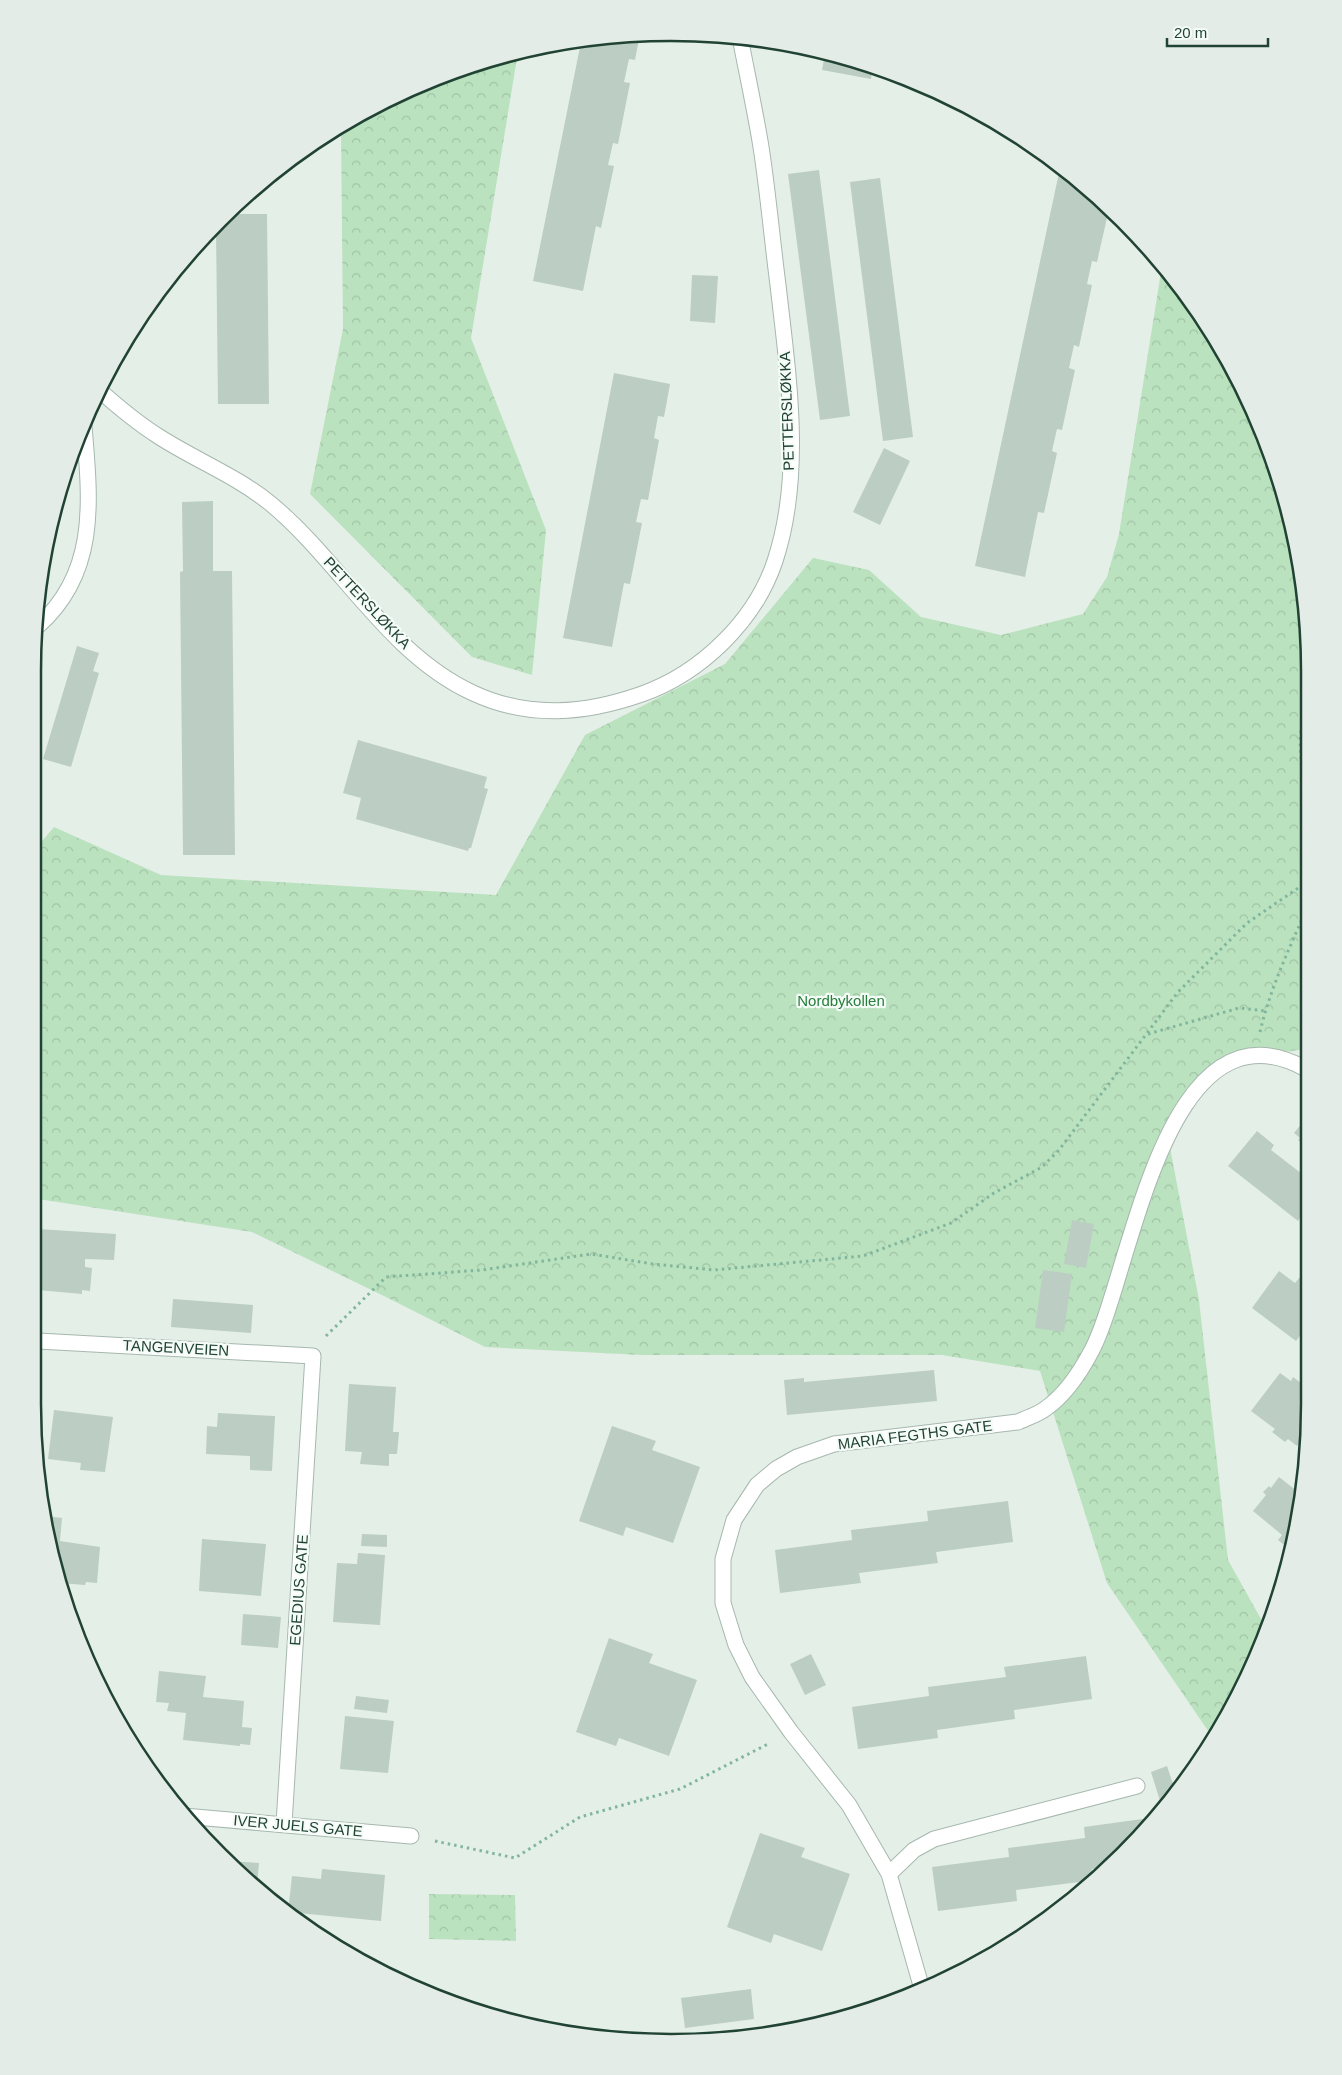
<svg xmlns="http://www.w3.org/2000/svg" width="1342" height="2075" viewBox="0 0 1342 2075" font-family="Arial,sans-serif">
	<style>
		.forest { fill: url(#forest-crowns) }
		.building { fill: #bccdc3 }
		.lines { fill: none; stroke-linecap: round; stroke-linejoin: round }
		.minor-casing { stroke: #a6b8ae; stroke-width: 17 }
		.path { stroke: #81b69d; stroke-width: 3; stroke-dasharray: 2.5 4; stroke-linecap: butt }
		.minor { stroke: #fff; stroke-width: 15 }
		.labels { text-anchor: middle; stroke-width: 4.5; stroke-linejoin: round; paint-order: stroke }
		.street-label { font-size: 15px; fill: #214334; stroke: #f5fbf7 }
		.park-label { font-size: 15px; fill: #267e3b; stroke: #f5fbf7 }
		.rim { fill: none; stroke: #214334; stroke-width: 2.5 }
	</style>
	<defs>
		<pattern id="forest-crowns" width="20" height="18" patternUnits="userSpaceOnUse" patternTransform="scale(1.25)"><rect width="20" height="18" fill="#bbe2bf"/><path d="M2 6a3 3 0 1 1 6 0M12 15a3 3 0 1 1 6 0" fill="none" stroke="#a0c3a5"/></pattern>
	</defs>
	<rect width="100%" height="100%" fill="#e4efe8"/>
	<!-- forest -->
	<path class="forest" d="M 518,52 L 471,338 L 546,530 L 532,675 L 472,657 L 310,494 L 343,329 L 341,128 L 388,98 L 505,54 Z
		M 1162,266 L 1178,283 L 1244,389 L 1288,506 L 1308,630 L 1306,1049 L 1233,1059 L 1168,1137 L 1199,1300 L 1228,1560 L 1266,1628 L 1261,1649 L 1213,1738 L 1107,1583 L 1040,1371 L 942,1355 L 641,1355 L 485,1347 L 388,1298 L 252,1232 L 38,1199 L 38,846 L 54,827 L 161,875 L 496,895 L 585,735 L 725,664 L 813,558 L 869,570 L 921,617 L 1001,635 L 1083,614 L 1107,577 L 1119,534 Z
		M 429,1894 L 515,1895 L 516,1941 L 429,1939 Z"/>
	<!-- building -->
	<path class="building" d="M 629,34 L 640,34 L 635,60 L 629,59 L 624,82 L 630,83 L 618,144 L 613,143 L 608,165 L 614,166 L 601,228 L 596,226 L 583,291 L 533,281 L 581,42 Z
		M 825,54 L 873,66 L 871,79 L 822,70 Z
		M 1060,168 L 1092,191 L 1109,209 L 1097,262 L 1092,261 L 1087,284 L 1092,285 L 1079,347 L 1074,345 L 1069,368 L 1075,370 L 1062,430 L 1057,429 L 1052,451 L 1057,453 L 1044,513 L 1038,512 L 1025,577 L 975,566 Z
		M 819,170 L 850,416 L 820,420 L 788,174 Z
		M 880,178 L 913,437 L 883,441 L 850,182 Z
		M 229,214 L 267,214 L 269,404 L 218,404 L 216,227 Z
		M 692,275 L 718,276 L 715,323 L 690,321 Z
		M 614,373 L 670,384 L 664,417 L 658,416 L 654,438 L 659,440 L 648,500 L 641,499 L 636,522 L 642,523 L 630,584 L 624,583 L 612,647 L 563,638 Z
		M 884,448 L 910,461 L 880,525 L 853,512 Z
		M 213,501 L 213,571 L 232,571 L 235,855 L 183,855 L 180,572 L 183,571 L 182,502 Z
		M 77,646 L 99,653 L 93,671 L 99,673 L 71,767 L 43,759 Z
		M 358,740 L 487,777 L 484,788 L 488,789 L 471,848 L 469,848 L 468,851 L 356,819 L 361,798 L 343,793 Z
		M 1306,1118 L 1306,1146 L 1298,1140 L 1300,1138 L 1294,1133 Z
		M 1257,1131 L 1274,1145 L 1271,1150 L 1306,1177 L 1305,1211 L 1298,1221 L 1228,1166 Z
		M 1072,1220 L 1094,1224 L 1086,1268 L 1064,1264 Z
		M 38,1229 L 116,1234 L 114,1260 L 85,1259 L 85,1267 L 92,1268 L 90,1291 L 82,1290 L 82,1294 L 38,1290 Z
		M 1043,1270 L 1072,1274 L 1064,1332 L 1035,1328 Z
		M 1279,1271 L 1295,1283 L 1300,1277 L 1305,1281 L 1305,1329 L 1296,1341 L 1252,1308 Z
		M 173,1299 L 253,1305 L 251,1333 L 171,1327 Z
		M 934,1370 L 937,1401 L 787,1415 L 784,1380 L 804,1378 L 804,1382 Z
		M 1280,1373 L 1291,1381 L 1293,1377 L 1305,1386 L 1304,1437 L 1297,1446 L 1288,1439 L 1285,1442 L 1272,1432 L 1275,1429 L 1251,1411 Z
		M 349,1384 L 396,1387 L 393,1432 L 399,1432 L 397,1454 L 389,1454 L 389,1466 L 360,1464 L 362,1452 L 345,1451 Z
		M 54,1410 L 113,1417 L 105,1472 L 80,1470 L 81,1463 L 48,1459 Z
		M 218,1413 L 275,1416 L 272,1471 L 250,1470 L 250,1456 L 206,1454 L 207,1426 L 217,1427 Z
		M 612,1426 L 656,1441 L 652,1450 L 700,1467 L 673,1543 L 626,1527 L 623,1536 L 579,1521 Z
		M 1279,1477 L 1302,1495 L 1288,1548 L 1278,1540 L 1282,1535 L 1253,1511 L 1266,1495 L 1263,1492 L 1269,1486 L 1271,1488 Z
		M 1008,1501 L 1013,1542 L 936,1552 L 938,1563 L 859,1573 L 861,1583 L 780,1593 L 775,1550 L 852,1540 L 851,1530 L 928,1521 L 927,1511 Z
		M 45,1516 L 62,1518 L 60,1541 L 100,1547 L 97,1583 L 86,1582 L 85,1585 L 60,1583 Z
		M 362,1534 L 387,1535 L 387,1547 L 361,1546 Z
		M 202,1539 L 266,1544 L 261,1596 L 199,1591 Z
		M 358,1553 L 385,1555 L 380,1625 L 333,1622 L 337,1563 L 357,1564 Z
		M 243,1614 L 281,1617 L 278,1648 L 241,1645 Z
		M 609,1638 L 653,1654 L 649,1663 L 697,1680 L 669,1756 L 619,1738 L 616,1746 L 576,1732 Z
		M 811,1654 L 826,1685 L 805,1695 L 790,1664 Z
		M 1086,1656 L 1092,1699 L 1014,1710 L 1015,1719 L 937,1730 L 938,1738 L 858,1749 L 852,1707 L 929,1696 L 928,1687 L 1006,1677 L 1004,1667 Z
		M 159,1671 L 206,1676 L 203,1697 L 244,1701 L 242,1727 L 252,1728 L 250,1745 L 240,1744 L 240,1746 L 183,1740 L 186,1713 L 167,1711 L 169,1703 L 156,1702 Z
		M 356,1696 L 389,1700 L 387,1713 L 354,1709 Z
		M 345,1716 L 394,1721 L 388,1773 L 340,1769 Z
		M 1167,1766 L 1176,1793 L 1170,1801 L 1161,1804 L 1151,1772 Z
		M 1157,1817 L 1102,1868 L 1092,1869 L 1093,1876 L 1087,1881 L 1016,1890 L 1017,1901 L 938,1911 L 932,1867 L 1009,1857 L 1008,1848 L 1085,1838 L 1084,1827 Z
		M 760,1833 L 805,1848 L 801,1857 L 850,1874 L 822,1951 L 774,1934 L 771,1943 L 727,1927 Z
		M 229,1861 L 259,1863 L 257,1887 L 233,1865 Z
		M 322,1869 L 385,1875 L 381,1921 L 288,1912 L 292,1876 L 321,1879 Z
		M 751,1989 L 754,2019 L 685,2028 L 681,1998 Z"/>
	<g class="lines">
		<defs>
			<path id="minor" d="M 98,389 C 117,406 136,422 158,436 C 195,460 237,476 271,504 C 341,562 388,654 473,693 C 529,719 585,714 642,694 C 701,673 755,621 775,561 C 804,473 788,374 778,285 C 772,239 768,192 761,147 C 755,110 747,74 740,37
				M 38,626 C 99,572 90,499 84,426
				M 38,1341 L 313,1356 L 284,1824
				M 184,1816 L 411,1836
				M 889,1874 L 914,1850 L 934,1839 L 1137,1786
				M 922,1989 L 889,1874 L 849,1805 L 791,1732 L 752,1677 L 736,1645 L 723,1603 L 723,1559 L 734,1520 L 757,1485 L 776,1469 L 797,1457 L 834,1444 L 1018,1422 C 1026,1418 1037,1415 1045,1409 C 1064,1396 1081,1371 1092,1350 C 1132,1273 1164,991 1306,1069"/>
		</defs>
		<!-- minor casing -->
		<use href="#minor" class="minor-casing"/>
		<!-- path -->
		<path class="path" d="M 1307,863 L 1300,741 L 1308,654
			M 1260,1032 C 1270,989 1289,949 1307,908
			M 1148,1034 L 1239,1008 L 1265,1011
			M 326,1336 L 386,1277 L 482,1270 L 591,1254 L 653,1264 L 714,1270 L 863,1256 L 951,1223 L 994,1193 L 1042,1167 L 1059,1150 L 1178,992 L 1247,923 L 1307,882
			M 435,1841 L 515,1858 L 580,1817 L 680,1789 L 768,1744"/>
		<!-- minor -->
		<use href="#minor" class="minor"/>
	</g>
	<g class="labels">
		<!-- street labels -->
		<g class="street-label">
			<text transform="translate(787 411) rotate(-92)" y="5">PETTERSLØKKA</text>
			<text transform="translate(367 603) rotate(47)" y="5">PETTERSLØKKA</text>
			<text transform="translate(176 1348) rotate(3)" y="5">TANGENVEIEN</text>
			<text transform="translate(915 1435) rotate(-7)" y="5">MARIA FEGTHS GATE</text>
			<text transform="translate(299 1590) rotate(-86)" y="5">EGEDIUS GATE</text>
			<text transform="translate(298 1826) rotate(5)" y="5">IVER JUELS GATE</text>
		</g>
		<!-- park labels -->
		<g class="park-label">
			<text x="841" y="1006">Nordbykollen</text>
		</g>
	</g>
	<!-- crop -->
	<path d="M0 0H1342V2075H0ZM671 41H671A630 630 0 0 1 1301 671V1404A630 630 0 0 1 671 2034H671A630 630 0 0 1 41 1404V671A630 630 0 0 1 671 41Z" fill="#e4ece7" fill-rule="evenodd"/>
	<path class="rim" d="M671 41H671A630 630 0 0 1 1301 671V1404A630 630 0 0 1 671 2034H671A630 630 0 0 1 41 1404V671A630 630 0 0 1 671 41Z"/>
	<!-- scale -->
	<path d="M1167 38v8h101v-8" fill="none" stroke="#214334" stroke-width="2.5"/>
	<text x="1174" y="38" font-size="15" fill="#214334" stroke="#f5fbf7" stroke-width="4" paint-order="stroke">20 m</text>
</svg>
